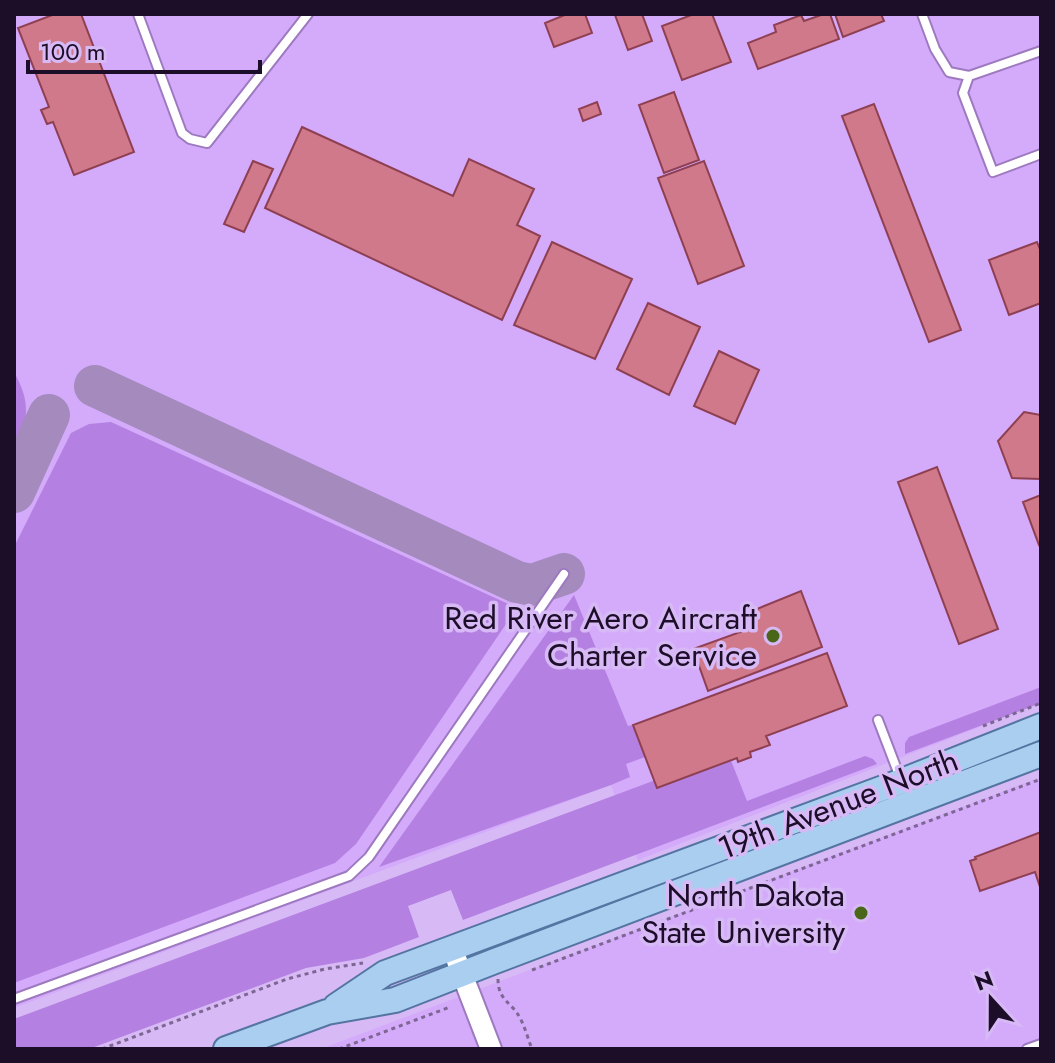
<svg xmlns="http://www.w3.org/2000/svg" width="1055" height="1063" viewBox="0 0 1055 1063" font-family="Jost,sans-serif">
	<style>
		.built { fill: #d4aafb }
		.green { fill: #b481e2 }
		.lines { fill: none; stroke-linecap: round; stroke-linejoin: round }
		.taxiway { stroke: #a48abd; stroke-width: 42 }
		.building { fill: #cf798a; stroke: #8f3f52; stroke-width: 2 }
		.service-casing { stroke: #9d79bf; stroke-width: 12 }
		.tertiary-casing { stroke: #9d79bf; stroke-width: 24 }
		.primary-casing { stroke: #5475a2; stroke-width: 28 }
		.path { stroke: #7d6692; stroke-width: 3; stroke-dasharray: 4 4; stroke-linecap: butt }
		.service { stroke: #fff; stroke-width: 8 }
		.tertiary { stroke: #fff; stroke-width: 20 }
		.primary { stroke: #aaceef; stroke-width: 24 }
		.poi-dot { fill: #4a6618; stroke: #d7b9f5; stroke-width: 3 }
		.labels { text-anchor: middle; stroke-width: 7; stroke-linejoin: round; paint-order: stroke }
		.poi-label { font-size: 32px; fill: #1c0d28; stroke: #d7b9f5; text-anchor: end }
		.street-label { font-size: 32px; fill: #1c0d28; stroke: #d7b9f5 }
	</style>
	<rect width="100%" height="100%" fill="#d7b9f5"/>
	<!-- built -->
	<path class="built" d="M 14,14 L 1041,14 L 1041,703 L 638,860 L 611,785 L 14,1008 Z
		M 1041,777 L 1041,1049 L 321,1049 Z"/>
	<!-- green -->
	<path class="green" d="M 14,372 C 31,402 29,421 14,451 Z
		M 111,422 L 517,608 L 356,844 L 335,863 L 14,983 L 14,547 L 71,433 L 89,424 Z
		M 574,595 L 628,726 L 633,725 L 645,757 L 626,764 L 630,777 L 611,785 L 379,867 Z
		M 1041,687 L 1041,703 L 905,754 L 905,743 L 909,737 Z
		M 728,753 L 747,801 L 865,756 L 873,759 L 877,764 L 463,920 L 451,890 L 408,906 L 419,937 L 364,958 L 306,968 L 89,1049 L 14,1049 L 14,1019 Z"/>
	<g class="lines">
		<!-- taxiway -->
		<path class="taxiway" d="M 95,386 L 517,582 L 532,585 L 564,574
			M 14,492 L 49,415"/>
	</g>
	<!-- building -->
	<path class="building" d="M 55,14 L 81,14 L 134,152 L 74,175 L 53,122 L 47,124 L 41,110 L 49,107 L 18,28 Z
		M 567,14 L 585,14 L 592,33 L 554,47 L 545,23 Z
		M 619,14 L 642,14 L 652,41 L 628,50 L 615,15 Z
		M 694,14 L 712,14 L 731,62 L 682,80 L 662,26 Z
		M 824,14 L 830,14 L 839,39 L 758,69 L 748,43 L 776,32 L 774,25 L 801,15 L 804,21 Z
		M 835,14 L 881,14 L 884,21 L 843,37 Z
		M 674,92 L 699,160 L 664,173 L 639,105 Z
		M 597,102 L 601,114 L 583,121 L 579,109 Z
		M 874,104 L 961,330 L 929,342 L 842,116 Z
		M 302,127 L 453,196 L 469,159 L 534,189 L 517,225 L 540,236 L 502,320 L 265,208 Z
		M 253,161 L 273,169 L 244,232 L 224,224 Z
		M 704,161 L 744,266 L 698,284 L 658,178 Z
		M 552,242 L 632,279 L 595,359 L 514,325 Z
		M 1037,242 L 1041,252 L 1041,303 L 1009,315 L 989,260 Z
		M 648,303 L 700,327 L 669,395 L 617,369 Z
		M 719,351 L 759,370 L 735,424 L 694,406 Z
		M 1024,412 L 1041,415 L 1041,479 L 1012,478 L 998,441 Z
		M 937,467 L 998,629 L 959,644 L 898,482 Z
		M 1041,495 L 1041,544 L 1039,545 L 1023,502 Z
		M 801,591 L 822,647 L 708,691 L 693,649 L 757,626 L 752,611 Z
		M 827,653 L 847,706 L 766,736 L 770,745 L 750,752 L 751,757 L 738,762 L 737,758 L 657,788 L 633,725 Z
		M 1041,832 L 1041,890 L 1035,872 L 980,891 L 970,861 L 976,859 L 975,857 Z"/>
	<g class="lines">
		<defs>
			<path id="service" d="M 138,14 L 182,133 L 190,139 L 207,143 L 308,14
				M 922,14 L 935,49 L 949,72 L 969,76 L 1041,51
				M 969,76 L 963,93 L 993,172 L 1041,154
				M 878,720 L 901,780
				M 14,999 L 349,876 L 369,857 L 564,574
				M 1027,1049 L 1041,1044"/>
			<path id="tertiary" d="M 452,948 L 491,1049"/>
			<path id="primary" d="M 336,1006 L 385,973 L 902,781 L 1041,726
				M 226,1049 L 327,1012 L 395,1000 L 495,961 L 1041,754"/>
		</defs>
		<!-- service casing -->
		<use href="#service" class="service-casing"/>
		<!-- tertiary casing -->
		<use href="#tertiary" class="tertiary-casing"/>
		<!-- primary casing -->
		<use href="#primary" class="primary-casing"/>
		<!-- path -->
		<path class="path" d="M 983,726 L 1041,703
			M 532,970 L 1041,779
			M 498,979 C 498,1001 512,1002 520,1018 C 525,1027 528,1039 532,1049
			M 102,1049 L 287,979 L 325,969 L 363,963
			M 339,1049 L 450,1007"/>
		<!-- service -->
		<use href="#service" class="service"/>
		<!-- tertiary -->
		<use href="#tertiary" class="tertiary"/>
		<!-- primary -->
		<use href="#primary" class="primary"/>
	</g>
	<!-- markers -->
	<g class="poi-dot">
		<circle cx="773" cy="636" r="8"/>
		<circle cx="861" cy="913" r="8"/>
	</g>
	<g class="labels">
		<!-- poi labels -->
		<g class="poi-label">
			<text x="757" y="629">Red River Aero Aircraft<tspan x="757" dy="37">Charter Service</tspan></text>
			<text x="845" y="906">North Dakota<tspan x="845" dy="37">State University</tspan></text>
		</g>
		<!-- street labels -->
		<g class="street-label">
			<text transform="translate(838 804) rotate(-21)" y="11">19th Avenue North</text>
		</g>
	</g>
	<!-- border -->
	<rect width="1055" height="1063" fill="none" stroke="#1c0d28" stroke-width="32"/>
	<!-- north arrow -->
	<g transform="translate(991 999) rotate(339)" stroke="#d7b9f5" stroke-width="6" paint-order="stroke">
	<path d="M0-6L14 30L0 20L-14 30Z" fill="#1c0d28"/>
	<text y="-12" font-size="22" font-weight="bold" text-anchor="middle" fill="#1c0d28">N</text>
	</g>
	<!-- scale -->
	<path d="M28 60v12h232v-12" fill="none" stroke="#1c0d28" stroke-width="4"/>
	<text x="40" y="60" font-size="24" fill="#1c0d28" stroke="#d7b9f5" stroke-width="6" paint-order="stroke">100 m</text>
</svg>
